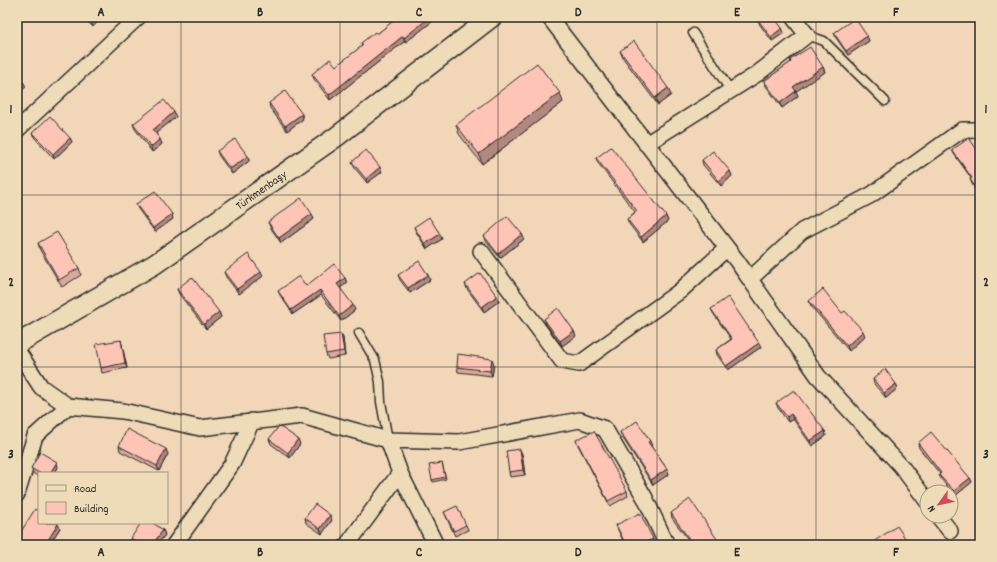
<svg xmlns="http://www.w3.org/2000/svg" width="997" height="562" viewBox="0 0 997 562" font-family="Dekko,sans-serif">
	<style>
		.lines { fill: none; stroke-linecap: round; stroke-linejoin: round }
		.service-casing { stroke: #2b2b2b; stroke-width: 11 }
		.minor-casing { stroke: #2b2b2b; stroke-width: 18 }
		.tertiary-casing { stroke: #2b2b2b; stroke-width: 22 }
		.service { stroke: #eedcb9; stroke-width: 8 }
		.minor { stroke: #eedcb9; stroke-width: 15 }
		.tertiary { stroke: #eedcb9; stroke-width: 19 }
		.wall { fill: #daa99d; stroke: #2b2b2b }
		.shaded-wall { fill: #b2897f; stroke: #2b2b2b }
		.building { fill: #fec4b6; stroke: #2b2b2b }
		.grid { fill: none; stroke: #2b2b2b; stroke-width: 1; stroke-opacity: 0.55 }
		.labels { text-anchor: middle; stroke-width: 4; stroke-linejoin: round; paint-order: stroke }
		.street-label { font-size: 12px; fill: #2b2b2b; stroke: #eedcb9 }
		.neatline { fill: none; stroke: #2b2b2b; stroke-width: 1.5 }
		.grid-label { font-size: 13px; text-anchor: middle; font-weight: bold; fill: #2b2b2b }
	</style>
	<rect width="100%" height="100%" fill="#f1d7b8"/>
	<filter id="ink" filterUnits="userSpaceOnUse"><feTurbulence type="fractalNoise" baseFrequency=".025" numOctaves="2"/><feDisplacementMap in="SourceGraphic" scale="8" xChannelSelector="R" yChannelSelector="G"/><feConvolveMatrix kernelMatrix="1 2 1 2 8 2 1 2 1" color-interpolation-filters="sRGB"/></filter>
	<g filter="url(#ink)">
		<g class="lines">
			<defs>
				<path id="service" d="M 693,33 L 730,90
					M 807,35 L 824,41 L 885,101
					M 359,333 L 375,360 L 380,382 L 381,402 L 388,440"/>
				<path id="minor" d="M 549,17 L 737,261 L 818,376 L 901,466 L 927,501
					M 17,130 L 138,17
					M 646,144 L 757,74 L 807,35 L 793,17
					M 481,251 L 562,361 L 579,364 L 680,291 L 727,248
					M 750,279 L 802,231 L 871,195 L 962,130 L 980,130
					M 17,350 L 41,387 L 68,406 L 123,411 L 200,428 L 302,416 L 388,440 L 459,442 L 580,420 L 605,429 L 645,498 L 667,545
					M 388,440 L 400,473 L 436,545
					M 17,494 L 35,436 L 68,406
					M 938,516 L 950,531
					M 174,545 L 232,464 L 252,421
					M 347,545 L 400,473"/>
				<g id="tertiary">
					<path id="s1" d="M 17,344 L 155,264 L 336,137 L 492,17"/>
				</g>
			</defs>
			<!-- service casing -->
			<use href="#service" class="service-casing"/>
			<!-- minor casing -->
			<use href="#minor" class="minor-casing"/>
			<!-- tertiary casing -->
			<use href="#tertiary" class="tertiary-casing"/>
			<!-- service -->
			<use href="#service" class="service"/>
			<!-- minor -->
			<use href="#minor" class="minor"/>
			<!-- tertiary -->
			<use href="#tertiary" class="tertiary"/>
		</g>
		<!-- wall -->
		<path class="wall" d="M 83,17 L 103,17 L 93,27 Z
			M 398,17 L 438,17 L 406,42 L 405,41 L 330,100 L 314,79 L 312,74 L 336,66 L 362,46 L 361,43 L 377,34 Z
			M 758,20 L 782,28 L 784,33 L 772,41 L 760,25 Z
			M 834,33 L 867,36 L 869,41 L 848,55 L 836,38 Z
			M 620,51 L 671,95 L 658,105 L 623,58 Z
			M 790,60 L 823,67 L 825,72 L 796,91 L 798,96 L 782,108 L 766,86 L 764,81 L 791,62 Z
			M 563,102 L 482,164 L 459,134 L 456,125 Z
			M 269,103 L 303,119 L 287,131 L 270,108 Z
			M 176,117 L 156,133 L 162,144 L 152,152 L 135,129 L 133,124 Z
			M 32,133 L 70,138 L 72,142 L 54,159 L 34,137 Z
			M 952,150 L 980,154 L 980,197 L 972,184 L 970,179 L 971,178 L 954,154 Z
			M 217,151 L 248,156 L 249,161 L 232,174 L 219,156 Z
			M 596,158 L 666,216 L 668,221 L 643,242 L 629,224 L 627,219 L 635,212 L 598,163 Z
			M 702,160 L 730,171 L 732,176 L 721,186 L 703,165 Z
			M 352,162 L 382,172 L 367,183 L 354,167 Z
			M 136,204 L 173,219 L 155,232 L 138,209 Z
			M 314,219 L 281,243 L 270,227 L 268,222 Z
			M 414,227 L 442,239 L 427,249 L 416,232 Z
			M 522,234 L 524,239 L 500,258 L 486,241 L 484,236 Z
			M 38,243 L 79,268 L 81,275 L 62,287 L 40,250 Z
			M 224,272 L 263,276 L 239,294 L 226,277 Z
			M 398,275 L 428,275 L 430,280 L 410,293 L 400,280 Z
			M 345,278 L 347,283 L 340,288 L 355,310 L 341,321 L 321,295 L 293,314 L 280,295 L 278,291 L 306,286 Z
			M 465,284 L 497,296 L 499,301 L 484,312 L 467,289 Z
			M 177,289 L 219,312 L 221,317 L 206,329 L 179,294 Z
			M 809,301 L 842,313 L 865,336 L 849,351 L 811,306 Z
			M 711,309 L 761,347 L 728,370 L 717,355 L 716,350 L 731,339 L 713,313 Z
			M 544,319 L 576,336 L 562,346 L 546,324 Z
			M 341,334 L 343,338 L 345,356 L 328,359 L 326,354 Z
			M 121,340 L 122,345 L 127,368 L 102,373 L 101,368 Z
			M 494,364 L 492,376 L 458,372 L 457,367 Z
			M 873,379 L 896,384 L 898,388 L 886,398 L 874,384 Z
			M 776,403 L 825,431 L 826,436 L 812,446 L 793,419 L 788,422 L 778,408 Z
			M 620,432 L 652,446 L 651,446 L 667,469 L 669,474 L 653,485 L 622,437 Z
			M 269,439 L 300,444 L 290,458 L 271,444 Z
			M 576,440 L 627,491 L 628,496 L 610,506 L 578,445 Z
			M 918,443 L 970,478 L 972,482 L 955,496 L 941,479 L 939,475 L 940,474 L 919,448 Z
			M 119,446 L 168,454 L 159,471 L 120,451 Z
			M 522,454 L 525,475 L 510,477 L 509,472 Z
			M 442,463 L 446,479 L 433,482 L 432,480 Z
			M 58,467 L 55,473 L 39,473 L 39,477 L 33,473 L 31,468 Z
			M 444,512 L 466,525 L 468,530 L 455,536 Z
			M 671,513 L 721,545 L 692,545 L 672,518 Z
			M 305,518 L 332,520 L 322,534 L 306,523 Z
			M 616,525 L 653,539 L 654,543 L 651,545 L 625,545 L 618,530 Z
			M 60,528 L 49,545 L 17,545 L 17,538 Z
			M 163,530 L 165,535 L 157,545 L 135,545 L 132,543 L 131,538 Z"/>
		<!-- shaded-wall -->
		<path class="shaded-wall" d="M 96,17 L 103,17 L 93,27 L 91,22 Z
			M 430,17 L 438,17 L 406,42 L 404,38 Z
			M 782,28 L 784,33 L 772,41 L 771,37 Z
			M 403,36 L 405,41 L 330,100 L 329,95 Z
			M 867,36 L 869,41 L 848,55 L 846,51 Z
			M 823,67 L 825,72 L 795,92 L 793,87 Z
			M 24,83 L 26,87 L 17,95 L 17,89 Z
			M 668,88 L 671,95 L 658,105 L 655,98 Z
			M 796,91 L 798,96 L 782,108 L 780,103 Z
			M 560,93 L 563,102 L 482,164 L 479,154 Z
			M 174,112 L 176,117 L 155,134 L 153,130 Z
			M 302,114 L 303,119 L 287,131 L 285,126 Z
			M 70,138 L 72,142 L 54,159 L 53,154 Z
			M 160,139 L 162,144 L 152,152 L 151,147 Z
			M 248,156 L 249,161 L 232,174 L 230,169 Z
			M 380,167 L 382,172 L 367,183 L 366,179 Z
			M 730,171 L 732,176 L 721,186 L 719,181 Z
			M 172,214 L 173,219 L 155,232 L 153,228 Z
			M 312,214 L 314,219 L 281,243 L 279,238 Z
			M 666,216 L 668,221 L 643,242 L 641,237 Z
			M 440,234 L 442,239 L 427,249 L 425,244 Z
			M 522,234 L 524,239 L 500,258 L 498,254 Z
			M 261,272 L 263,276 L 239,294 L 237,289 Z
			M 428,275 L 430,280 L 410,293 L 408,288 Z
			M 345,278 L 347,283 L 339,289 L 337,284 Z
			M 320,290 L 321,295 L 293,314 L 291,310 Z
			M 497,296 L 499,301 L 484,312 L 482,307 Z
			M 353,305 L 355,310 L 341,321 L 339,316 Z
			M 219,312 L 221,317 L 206,329 L 204,324 Z
			M 574,331 L 576,336 L 562,346 L 560,341 Z
			M 863,331 L 865,336 L 849,351 L 847,346 Z
			M 341,334 L 343,338 L 345,356 L 344,351 Z
			M 121,340 L 122,345 L 127,368 L 125,363 Z
			M 759,343 L 761,347 L 728,370 L 726,366 Z
			M 492,359 L 494,364 L 492,376 L 490,371 Z
			M 896,384 L 898,388 L 886,398 L 884,393 Z
			M 791,414 L 793,419 L 788,422 L 787,417 Z
			M 825,431 L 826,436 L 812,446 L 810,441 Z
			M 298,439 L 300,444 L 290,458 L 288,453 Z
			M 650,441 L 652,446 L 650,447 L 648,442 Z
			M 166,449 L 168,454 L 159,471 L 157,466 Z
			M 520,449 L 522,454 L 525,475 L 523,470 Z
			M 57,462 L 58,467 L 55,473 L 50,473 Z
			M 667,469 L 669,474 L 653,485 L 651,480 Z
			M 970,478 L 972,482 L 955,496 L 954,491 Z
			M 330,515 L 332,520 L 322,534 L 320,529 Z
			M 58,524 L 60,528 L 49,545 L 45,545 Z
			M 163,530 L 165,535 L 157,545 L 152,545 Z
			M 693,540 L 695,545 L 692,545 L 691,542 Z"/>
		<!-- building -->
		<path class="building" d="M 86,17 L 96,17 L 91,22 Z
			M 398,17 L 430,17 L 404,38 L 403,36 L 329,95 L 312,74 L 330,59 L 336,66 L 363,45 L 361,43 L 375,32 L 377,34 Z
			M 762,17 L 774,17 L 782,28 L 771,37 L 758,20 Z
			M 855,18 L 867,36 L 846,51 L 834,33 Z
			M 634,41 L 668,88 L 655,98 L 620,51 Z
			M 810,47 L 823,67 L 793,87 L 796,91 L 780,103 L 764,81 L 791,62 L 790,60 Z
			M 537,63 L 560,93 L 479,154 L 456,125 Z
			M 17,75 L 24,83 L 17,89 Z
			M 285,91 L 302,114 L 285,126 L 269,103 Z
			M 164,100 L 174,112 L 153,130 L 160,139 L 151,147 L 133,124 Z
			M 50,116 L 70,138 L 53,154 L 32,133 Z
			M 969,138 L 980,154 L 980,195 L 970,179 L 972,178 L 952,150 Z
			M 235,139 L 248,156 L 230,169 L 217,151 Z
			M 611,147 L 666,216 L 641,237 L 627,219 L 637,211 L 596,158 Z
			M 366,150 L 380,167 L 366,179 L 352,162 Z
			M 713,151 L 730,171 L 719,181 L 702,160 Z
			M 155,191 L 172,214 L 153,228 L 136,204 Z
			M 301,198 L 312,214 L 279,238 L 268,222 Z
			M 507,216 L 522,234 L 498,254 L 484,236 Z
			M 429,217 L 440,234 L 425,244 L 414,227 Z
			M 57,232 L 79,268 L 59,280 L 38,243 Z
			M 248,254 L 261,272 L 237,289 L 224,272 Z
			M 419,261 L 428,275 L 408,288 L 398,275 Z
			M 334,264 L 345,278 L 337,284 L 353,305 L 339,316 L 320,290 L 291,310 L 278,291 L 299,276 L 306,286 Z
			M 480,273 L 497,296 L 482,307 L 465,284 Z
			M 192,277 L 219,312 L 204,324 L 177,289 Z
			M 823,289 L 842,313 L 845,311 L 863,331 L 847,346 L 809,301 Z
			M 728,297 L 759,343 L 726,366 L 716,350 L 732,339 L 711,309 Z
			M 558,308 L 574,331 L 560,341 L 544,319 Z
			M 341,334 L 344,351 L 326,354 L 323,336 Z
			M 121,340 L 125,363 L 101,368 L 96,344 Z
			M 458,354 L 492,359 L 490,371 L 457,367 Z
			M 885,369 L 896,384 L 884,393 L 873,379 Z
			M 794,390 L 825,431 L 810,441 L 791,414 L 787,417 L 776,403 Z
			M 637,421 L 650,441 L 648,442 L 667,469 L 651,480 L 620,432 Z
			M 279,426 L 298,439 L 288,453 L 269,439 Z
			M 127,429 L 166,449 L 157,466 L 119,446 Z
			M 594,431 L 627,491 L 608,501 L 576,440 Z
			M 931,432 L 970,478 L 954,491 L 939,475 L 941,473 L 918,443 Z
			M 520,449 L 523,470 L 509,472 L 506,451 Z
			M 40,452 L 57,462 L 50,473 L 39,473 L 31,468 Z
			M 442,463 L 445,477 L 432,480 L 429,465 Z
			M 690,499 L 721,545 L 696,545 L 693,540 L 691,542 L 671,513 Z
			M 315,504 L 330,515 L 320,529 L 305,518 Z
			M 457,506 L 466,525 L 454,531 L 444,512 Z
			M 35,509 L 39,512 L 39,523 L 57,523 L 58,524 L 45,545 L 22,545 L 17,542 L 17,538 Z
			M 640,513 L 653,539 L 640,545 L 626,545 L 616,525 Z
			M 141,523 L 153,523 L 163,530 L 152,545 L 140,545 L 131,538 Z
			M 897,526 L 909,544 L 907,545 L 875,545 L 873,542 Z
			M 364,543 L 367,545 L 362,545 Z"/>
	</g>
	<!-- grid -->
	<path class="grid" d="M 181,17 L 181,545M 340,17 L 340,545M 498,17 L 498,545M 657,17 L 657,545M 816,17 L 816,545M 17,195 L 980,195M 17,367 L 980,367"/>
	<g class="labels">
		<!-- street labels -->
		<g class="street-label">
			<text dy="4" stroke="none"><textPath href="#s1" startOffset="289">Türkmenbaşy</textPath></text>
		</g>
	</g>
	<!-- margin -->
	<rect width="997" height="562" fill="none" stroke="#eedcb9" stroke-width="44"/>
	<!-- legend -->
	<rect x="38" y="472" width="130" height="52" fill="#eedcb9" stroke="#a09580"/>
	<rect x="46" y="485" width="20" height="6" fill="#eedcb9" stroke="#a09580"/>
	<text x="74" y="492" font-size="12" fill="#2b2b2b">Road</text>
	<rect x="46" y="502" width="20" height="12" fill="#fec4b6" stroke="#a09580"/>
	<text x="74" y="512" font-size="12" fill="#2b2b2b">Building</text>
	<!-- north arrow -->
	<g transform="translate(939 504) rotate(237)"><circle r="19" fill="#eedcb9" stroke="#a09580"/>
	<path d="M0-3L7 15L0 10L-7 15Z" fill="#d1495b"/>
	<text y="-6" font-size="11" font-weight="bold" text-anchor="middle" fill="#2b2b2b">N</text>
	</g>
	<rect x="22" y="22" width="953" height="518" class="neatline"/>
	<g class="grid-label">
		<text x="101" y="16">A</text>
		<text x="260" y="16">B</text>
		<text x="419" y="16">C</text>
		<text x="578" y="16">D</text>
		<text x="737" y="16">E</text>
		<text x="896" y="16">F</text>
		<text x="11" y="113">1</text>
		<text x="986" y="113">1</text>
		<text x="11" y="286">2</text>
		<text x="986" y="286">2</text>
		<text x="11" y="458">3</text>
		<text x="986" y="458">3</text>
		<text x="101" y="556">A</text>
		<text x="260" y="556">B</text>
		<text x="419" y="556">C</text>
		<text x="578" y="556">D</text>
		<text x="737" y="556">E</text>
		<text x="896" y="556">F</text>
	</g>
</svg>
